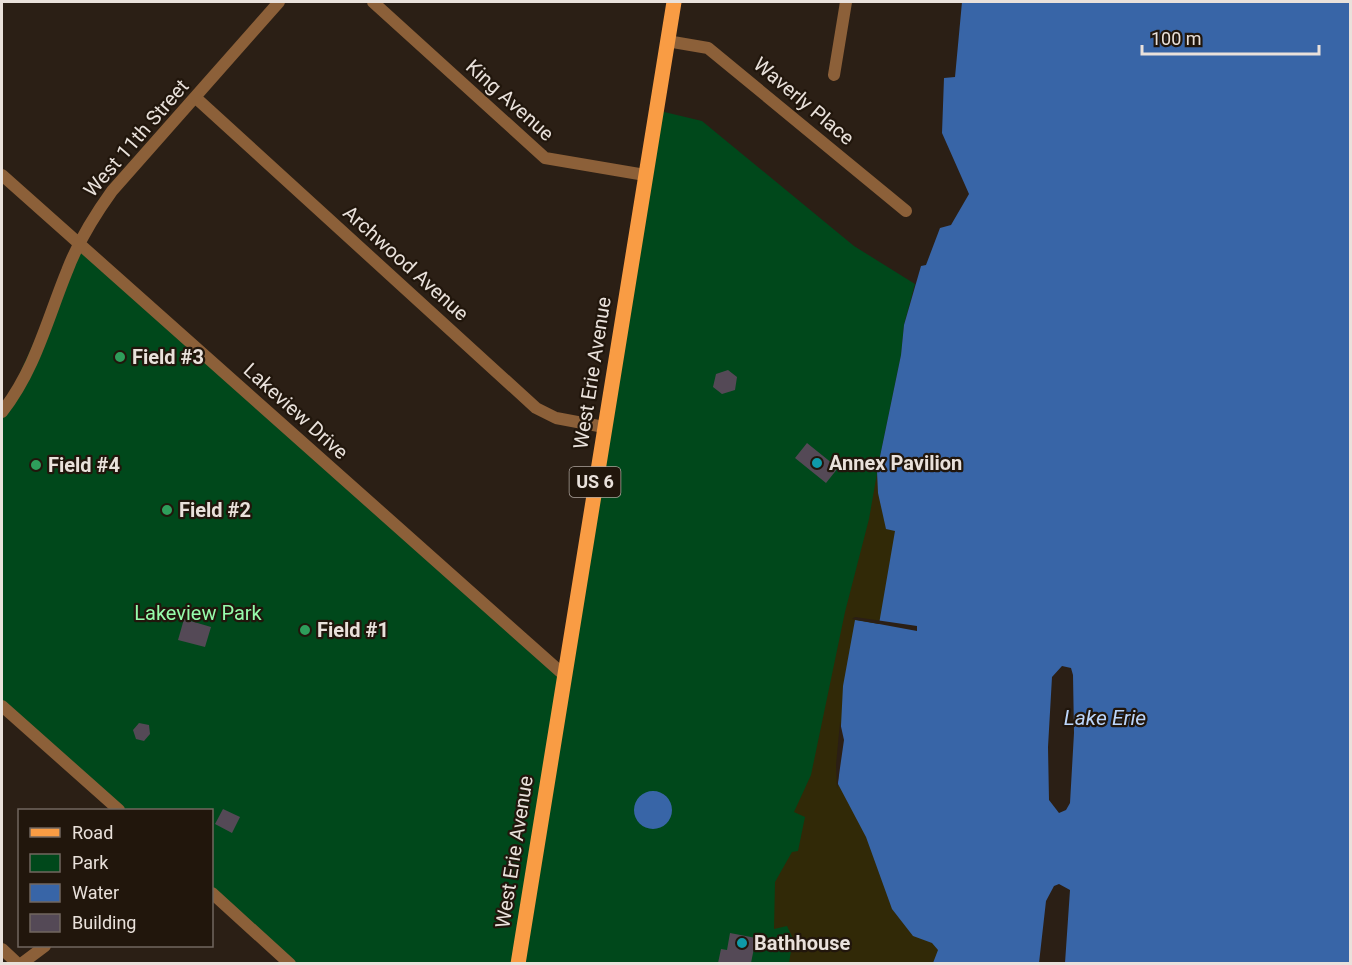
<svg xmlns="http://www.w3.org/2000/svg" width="1352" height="965" viewBox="0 0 1352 965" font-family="Roboto,sans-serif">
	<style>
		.green { fill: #00481b }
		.sand { fill: #312907 }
		.water { fill: #3865a7 }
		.pier { fill: #2b1f15 }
		.building { fill: #544956 }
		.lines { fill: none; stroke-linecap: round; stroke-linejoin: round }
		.street { stroke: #8c6039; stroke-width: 12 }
		.primary { stroke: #f99c44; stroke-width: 15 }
		.leisure-dot { fill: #2e9e5b; stroke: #21160c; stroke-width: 2 }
		.culture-dot { fill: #0f9aa8; stroke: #21160c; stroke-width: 2 }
		.labels { text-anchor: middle; stroke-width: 4.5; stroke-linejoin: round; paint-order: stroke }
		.shield { fill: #21160c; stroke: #ada49d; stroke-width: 1.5 }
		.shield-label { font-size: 18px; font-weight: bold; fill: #e9e1db }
		.street-label { font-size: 20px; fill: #e9e1db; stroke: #21160c }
		.poi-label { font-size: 20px; font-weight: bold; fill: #e9e1db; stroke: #21160c; text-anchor: start }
		.park-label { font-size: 20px; fill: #96fcab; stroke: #21160c }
		.water-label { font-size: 21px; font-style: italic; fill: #bcd6fb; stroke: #21160c }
	</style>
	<rect width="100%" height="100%" fill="#2b1f15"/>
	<!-- green -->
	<path class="green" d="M 656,110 L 702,121 L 854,246 L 915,284 L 904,325 L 901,355 L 877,471 L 933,963 L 290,963 L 212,893 L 212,810 L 119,810 L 2,706 L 2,412 L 79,244 L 564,675 Z"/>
	<!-- sand -->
	<path class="sand" d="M 879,462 L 1039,963 L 789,963 L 793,939 L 787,926 L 774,929 L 775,882 L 792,852 L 798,851 L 805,817 L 794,812 L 811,775 L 845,612 L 869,519 Z"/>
	<!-- water -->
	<path class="water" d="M 962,2 L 1350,2 L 1350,963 L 933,963 L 938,950 L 932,943 L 913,936 L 892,909 L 866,837 L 838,784 L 843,686 L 855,620 L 879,624 L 895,531 L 886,529 L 878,493 L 877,471 L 901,355 L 904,325 L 921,266 L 926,265 L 940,228 L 951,225 L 969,194 L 942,133 L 944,78 L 955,77 Z
		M634 810a19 19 0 1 1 38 0a19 19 0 1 1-38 0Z"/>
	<!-- pier -->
	<path class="pier" d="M 855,617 L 917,626 L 917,631 L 852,619 Z
		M 1062,666 L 1071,668 L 1073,675 L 1074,733 L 1070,803 L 1066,810 L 1059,813 L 1049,800 L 1048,747 L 1052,677 Z
		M 840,722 L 844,740 L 837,789 L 836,765 Z
		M 1059,884 L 1070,890 L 1065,963 L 1039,963 L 1046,901 L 1054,886 Z"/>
	<!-- building -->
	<path class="building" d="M 728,370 L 737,377 L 735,390 L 722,394 L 713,387 L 716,374 Z
		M 807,443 L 838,468 L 826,483 L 795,458 Z
		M 184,619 L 211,627 L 205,647 L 178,640 Z
		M 139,723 L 149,725 L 150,734 L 144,741 L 136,739 L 133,730 Z
		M 223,809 L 240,817 L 232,833 L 215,824 Z
		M 730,933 L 756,938 L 751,963 L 718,963 L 721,949 L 727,950 Z"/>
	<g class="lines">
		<!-- street -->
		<path class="street" d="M 373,2 L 545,158 L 645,175
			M 667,41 L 708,48 L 906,211
			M 834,75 L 846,2
			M 196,98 L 536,408 L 556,418 L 604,427
			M 2,175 L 564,675
			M 2,412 C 35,370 47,320 67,271 C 78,242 94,216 112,191 L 279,2
			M 2,706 L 119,810
			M 212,893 L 290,964
			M 2,949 L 18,964
			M 21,964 L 45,946"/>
		<!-- primary -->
		<path class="primary" d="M 518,964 L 674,2"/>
	</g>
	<!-- markers -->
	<g class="leisure-dot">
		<circle cx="120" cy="357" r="6"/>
		<circle cx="36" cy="465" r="6"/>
		<circle cx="167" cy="510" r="6"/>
		<circle cx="305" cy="630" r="6"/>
	</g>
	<g class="culture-dot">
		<circle cx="817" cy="463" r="6"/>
		<circle cx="742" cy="943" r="6"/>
	</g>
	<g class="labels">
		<!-- shield labels -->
		<rect class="shield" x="569.5" y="467" width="51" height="30" rx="4.5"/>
		<g class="shield-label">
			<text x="595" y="488">US 6</text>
		</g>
		<!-- street labels -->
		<g class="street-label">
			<text transform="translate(510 100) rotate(42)" y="7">King Avenue</text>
			<text transform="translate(804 101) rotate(40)" y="7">Waverly Place</text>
			<text transform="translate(136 138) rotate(-49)" y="7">West 11th Street</text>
			<text transform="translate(406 263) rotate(42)" y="7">Archwood Avenue</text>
			<text transform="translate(592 373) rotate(-81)" y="7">West Erie Avenue</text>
			<text transform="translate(296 411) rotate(42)" y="7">Lakeview Drive</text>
			<text transform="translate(514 852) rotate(-81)" y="7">West Erie Avenue</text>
		</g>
		<!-- poi labels -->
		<g class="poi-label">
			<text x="132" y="364">Field #3</text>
			<text x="829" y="470">Annex Pavilion</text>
			<text x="48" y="472">Field #4</text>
			<text x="179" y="517">Field #2</text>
			<text x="317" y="637">Field #1</text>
			<text x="754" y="950">Bathhouse</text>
		</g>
		<!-- park labels -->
		<g class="park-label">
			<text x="198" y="620">Lakeview Park</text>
		</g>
		<!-- water labels -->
		<g class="water-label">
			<text x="1105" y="725">Lake Erie</text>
		</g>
	</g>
	<!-- border -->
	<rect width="1352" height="965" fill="none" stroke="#e9e1db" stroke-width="6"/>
	<!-- legend -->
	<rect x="18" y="809" width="195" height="138" fill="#21160c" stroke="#71675f" stroke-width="1.5"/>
	<rect x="30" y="828" width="30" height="9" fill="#f99c44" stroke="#71675f" stroke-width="1.5"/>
	<text x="72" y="839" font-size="18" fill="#e9e1db">Road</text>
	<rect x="30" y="854" width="30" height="18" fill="#00481b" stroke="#71675f" stroke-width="1.5"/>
	<text x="72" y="869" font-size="18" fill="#e9e1db">Park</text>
	<rect x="30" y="884" width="30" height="18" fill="#3865a7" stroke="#71675f" stroke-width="1.5"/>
	<text x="72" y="899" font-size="18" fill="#e9e1db">Water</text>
	<rect x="30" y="914" width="30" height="18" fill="#544956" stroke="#71675f" stroke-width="1.5"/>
	<text x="72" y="929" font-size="18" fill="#e9e1db">Building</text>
	<!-- scale -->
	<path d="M1142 45v9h177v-9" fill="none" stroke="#e9e1db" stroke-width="3"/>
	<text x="1151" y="45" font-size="18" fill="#e9e1db" stroke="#21160c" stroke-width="4.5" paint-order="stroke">100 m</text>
</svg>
